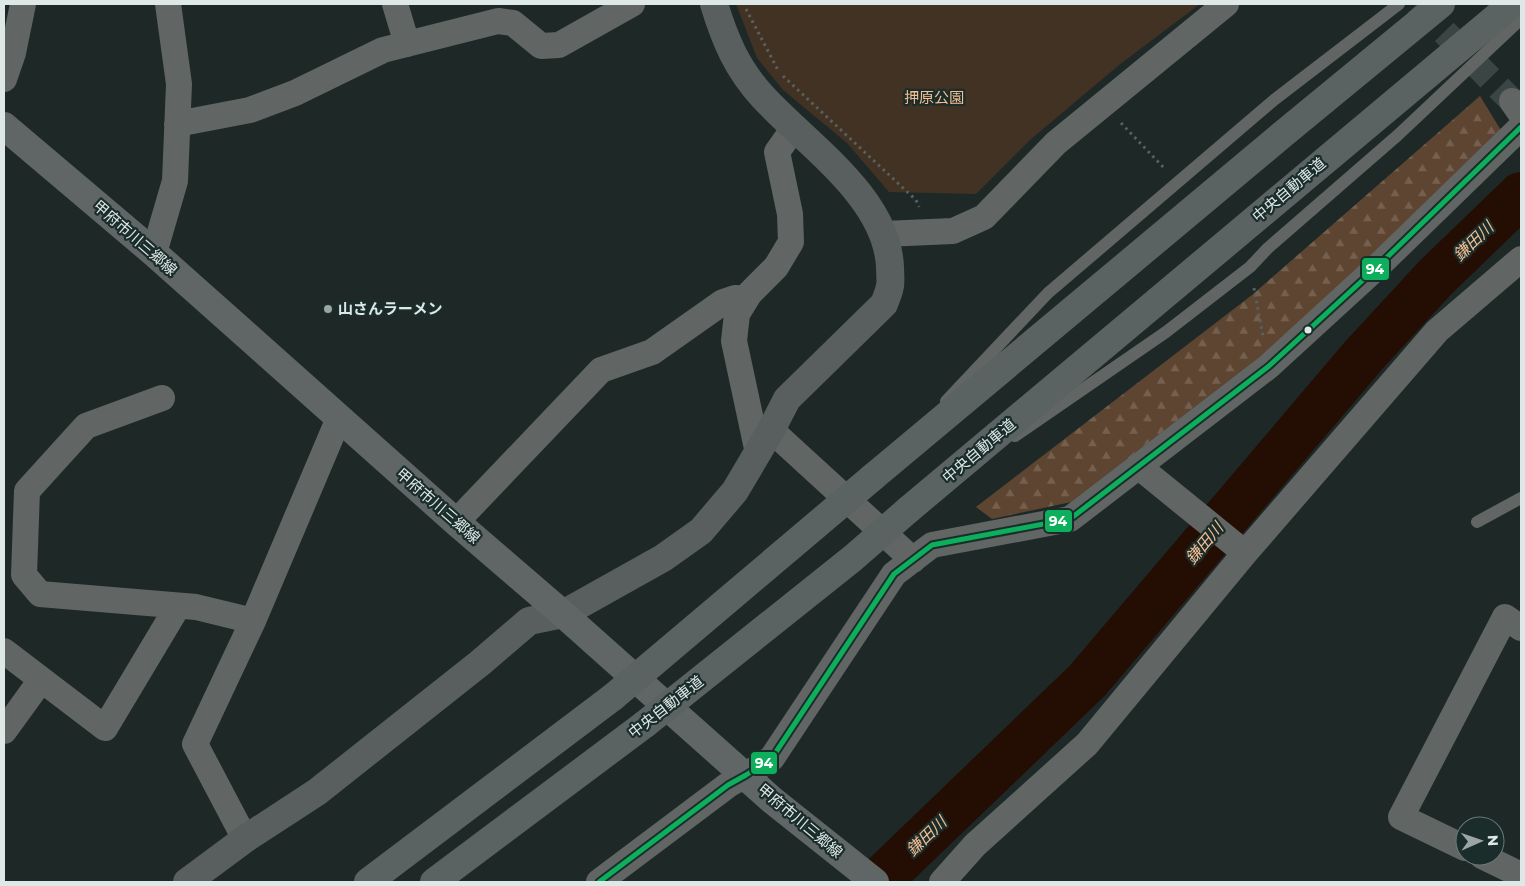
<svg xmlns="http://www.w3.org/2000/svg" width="1525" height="886" viewBox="0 0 1525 886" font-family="Montserrat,'Noto Sans JP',sans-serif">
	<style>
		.forest { fill: url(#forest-firs) }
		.park { fill: #413224 }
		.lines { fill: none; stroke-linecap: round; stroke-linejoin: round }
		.river { stroke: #240e04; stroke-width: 46 }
		.street-tunnel { stroke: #3b4644; stroke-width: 26; stroke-dasharray: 26 13; stroke-linecap: butt }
		.path { stroke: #5a605f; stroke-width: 3; stroke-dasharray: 2.5 4; stroke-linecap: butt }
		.lane { stroke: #616564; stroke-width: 12 }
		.street { stroke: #616564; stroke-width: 26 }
		.secondary { stroke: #595f5e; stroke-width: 28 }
		.primary { stroke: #5f6665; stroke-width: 28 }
		.highway { stroke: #5a6362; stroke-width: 28 }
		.highway-bridge { stroke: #5a6362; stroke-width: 28 }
		.bus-1-casing { stroke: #1a2d2a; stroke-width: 9 }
		.bus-1 { stroke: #0daf5c; stroke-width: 5 }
		.poi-dot { fill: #9ba6a4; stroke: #1a2d2a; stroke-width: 2 }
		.bus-dot { fill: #dee9e7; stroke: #1a2d2a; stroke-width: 2 }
		.labels { text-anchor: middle; stroke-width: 4.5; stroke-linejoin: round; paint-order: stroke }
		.park-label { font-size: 15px; fill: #f6bd93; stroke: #1a2d2a }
		.street-label { font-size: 15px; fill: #dee9e7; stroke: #1a2d2a }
		.poi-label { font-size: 15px; font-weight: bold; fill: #dee9e7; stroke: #1a2d2a; text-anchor: start }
		.water-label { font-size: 16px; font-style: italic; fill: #f5bd93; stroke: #1a2d2a }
		.line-badge { stroke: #1a2d2a; stroke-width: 2 }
		.badge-label { font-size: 14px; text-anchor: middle; font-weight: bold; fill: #fff }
	</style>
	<defs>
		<pattern id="forest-firs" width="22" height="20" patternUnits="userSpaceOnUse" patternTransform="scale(1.25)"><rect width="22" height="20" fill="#5e4531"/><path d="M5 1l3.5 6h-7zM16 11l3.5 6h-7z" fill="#75604f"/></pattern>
	</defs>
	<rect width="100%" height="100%" fill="#1e2927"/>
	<!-- forest -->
	<path class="forest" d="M 1480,96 L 1502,132 L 1322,309 L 1071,502 L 992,519 L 976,507 L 1252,295 Z"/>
	<!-- park -->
	<path class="park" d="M 736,4 L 1200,4 L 1119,65 L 1030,140 L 976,194 L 889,192 L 847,143 L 783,90 L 757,58 Z"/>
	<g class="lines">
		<!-- river -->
		<path class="river" d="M 878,882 L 1087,681 L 1364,355 L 1436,277 L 1521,195"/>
		<!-- street-tunnel -->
		<path class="street-tunnel" d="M 1417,4 L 1512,101"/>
		<!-- path -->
		<path class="path" d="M 746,9 L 779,72
			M 783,76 L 916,200 L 919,207
			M 1121,123 L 1165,169
			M 1254,288 L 1263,336"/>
		<!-- lane -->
		<path class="lane" d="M 946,401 L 1048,293 L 1274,100 L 1399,4
			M 1015,436 L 1166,332 L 1250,267 L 1268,248 L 1398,135 L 1521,19
			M 1477,522 L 1521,498"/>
		<!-- street -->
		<path class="street" d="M 395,4 L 407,44
			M 4,79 L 13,53 L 23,4
			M 1512,101 L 1521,114
			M 177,124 L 250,110 L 295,93 L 383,50 L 498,21 L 513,23 L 541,46 L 559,45 L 632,4
			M 884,234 L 953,231 L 984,217 L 1056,143 L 1226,4
			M 154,253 L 175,181 L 179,84 L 168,4
			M 162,398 L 86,426 L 27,491 L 24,575 L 40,594 L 196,607 L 253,621
			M 771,430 L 913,560
			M 758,453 L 734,341 L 737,314 L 750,293 L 776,267 L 791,242 L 790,214 L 777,152 L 794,128
			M 1138,466 L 1245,553
			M 456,522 L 601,370 L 652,352 L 723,302 L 735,298 L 746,299
			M 4,651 L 105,728 L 178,606
			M 4,731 L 41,680
			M 245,839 L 195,744 L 253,621 L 339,418
			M 1465,848 L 1401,817 L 1505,617 L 1521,628
			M 1482,856 L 1521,875
			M 599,882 L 728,785 L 746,775 L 772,758 L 894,574 L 932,545 L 1070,519 L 1269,366 L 1376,268 L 1521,127
			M 942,882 L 975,845 L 1087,744 L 1245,553 L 1437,331 L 1521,259"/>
		<!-- secondary -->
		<path class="secondary" d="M 187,882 L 245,839 L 317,792 L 480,663 L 529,621 L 563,614 L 663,558 L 701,531 L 735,491 L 771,430 L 787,399 L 884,304 C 886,299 889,292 890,286 C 891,281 890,273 890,267 C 887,197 807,145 763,97 C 737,69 725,40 714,4"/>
		<!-- primary -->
		<path class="primary" d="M 4,126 L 154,253 L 456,522 L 563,614 L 772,800 L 875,882"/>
		<!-- highway -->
		<path class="highway" d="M 873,477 L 1283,134 L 1441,4
			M 908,510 L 1512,4
			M 368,882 L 613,697
			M 434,882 L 645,724"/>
		<!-- highway-bridge -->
		<path class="highway-bridge" d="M 613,697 L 873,477
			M 645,724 L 853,558 L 908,510"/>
		<defs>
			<path id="bus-1" d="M 599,882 L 728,785 L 746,775 L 772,758 L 894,574 L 932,545 L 1070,519 L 1269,366 L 1376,268 L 1521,127"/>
		</defs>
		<!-- bus-1 casing -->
		<use href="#bus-1" class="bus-1-casing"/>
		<!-- bus-1 -->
		<use href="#bus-1" class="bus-1"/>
	</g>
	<!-- markers -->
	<circle class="poi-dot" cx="328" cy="309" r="5"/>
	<circle class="bus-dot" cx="1308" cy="330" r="4.5"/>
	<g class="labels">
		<!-- park labels -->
		<g class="park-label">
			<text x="934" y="103">押原公園</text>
		</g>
		<!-- street labels -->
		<g class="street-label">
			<text transform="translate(1289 190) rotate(-40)" y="5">中央自動車道</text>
			<text transform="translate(135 238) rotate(41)" y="5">甲府市川三郷線</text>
			<text transform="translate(979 451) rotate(-40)" y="5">中央自動車道</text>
			<text transform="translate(438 506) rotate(41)" y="5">甲府市川三郷線</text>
			<text transform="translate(666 707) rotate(-38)" y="5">中央自動車道</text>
			<text transform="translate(800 821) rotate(40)" y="5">甲府市川三郷線</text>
		</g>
		<!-- poi labels -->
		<g class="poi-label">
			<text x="338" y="314">山さんラーメン</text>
		</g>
		<!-- water labels -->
		<g class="water-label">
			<text transform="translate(1473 241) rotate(-44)" y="6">鎌田川</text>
			<text transform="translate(1204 543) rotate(-50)" y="6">鎌田川</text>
			<text transform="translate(926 836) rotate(-44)" y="6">鎌田川</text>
		</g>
	</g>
	<g class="line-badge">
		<rect x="1361" y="257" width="29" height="24" rx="5" fill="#0daf5c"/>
		<rect x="1044" y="509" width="29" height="24" rx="5" fill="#0daf5c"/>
		<rect x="750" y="751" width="28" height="24" rx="5" fill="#0daf5c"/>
	</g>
	<g class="badge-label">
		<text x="1375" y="274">94</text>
		<text x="1058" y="526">94</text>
		<text x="764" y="768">94</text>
	</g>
	<!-- border -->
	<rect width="1525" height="886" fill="none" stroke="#dee9e7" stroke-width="10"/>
	<!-- north arrow -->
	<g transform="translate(1480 841) rotate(88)"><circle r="24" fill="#1a2d2a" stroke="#687876"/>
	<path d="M0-4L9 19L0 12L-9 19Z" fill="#9ba6a4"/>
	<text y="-8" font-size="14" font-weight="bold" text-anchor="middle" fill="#dee9e7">N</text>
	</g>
</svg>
